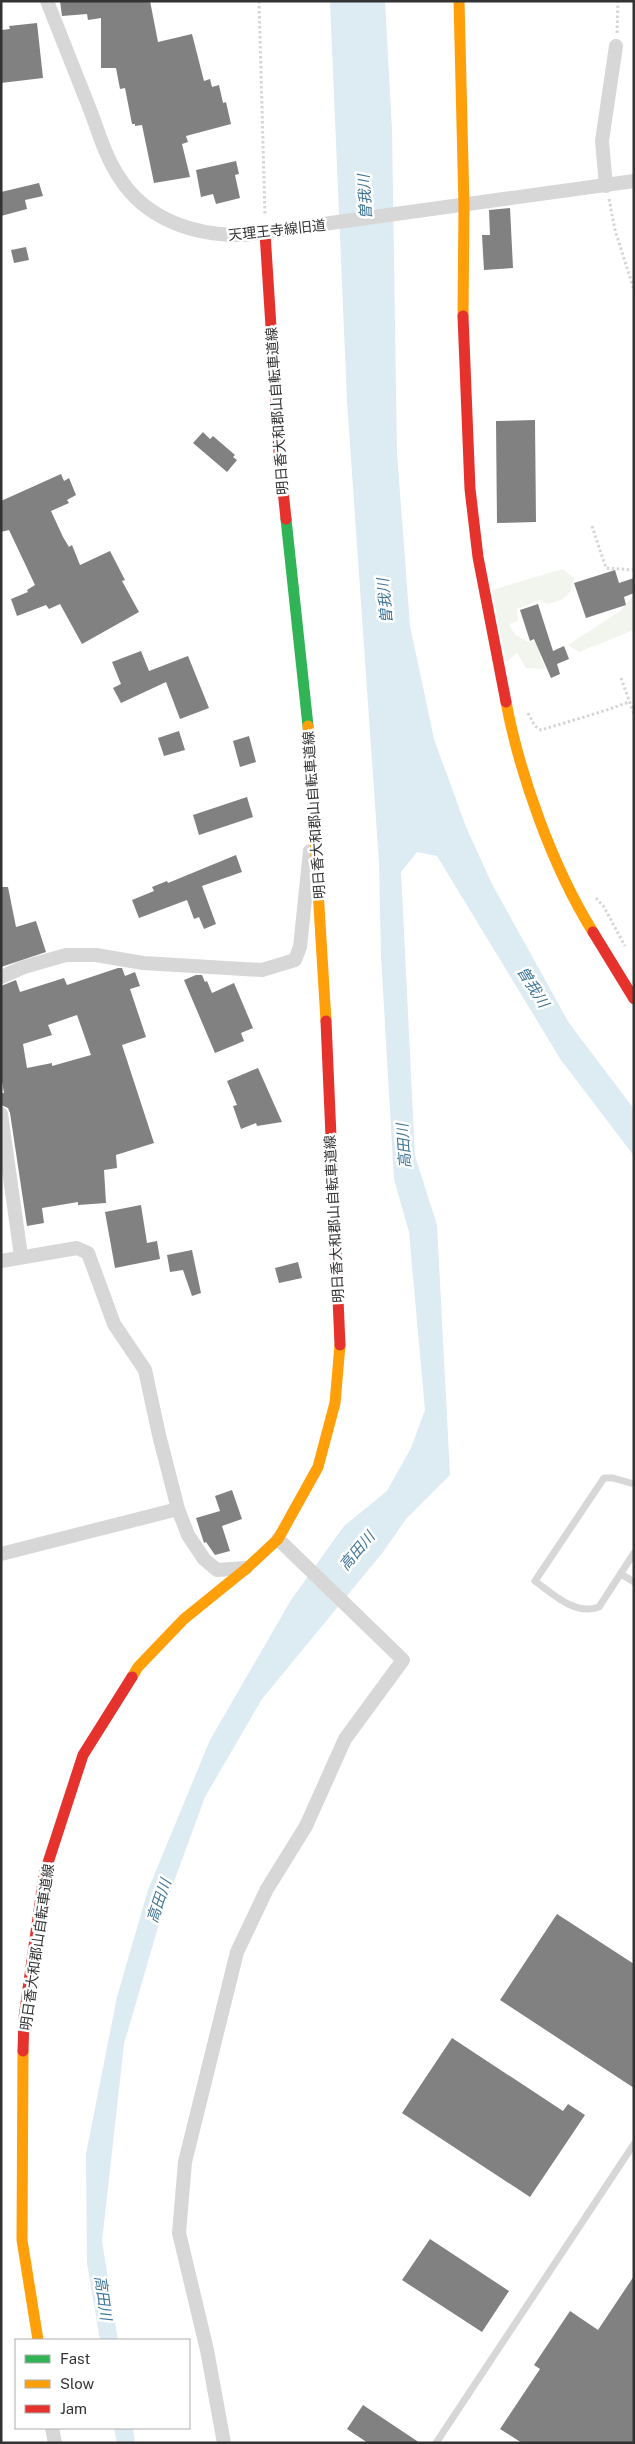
<svg xmlns="http://www.w3.org/2000/svg" width="635" height="2444" viewBox="0 0 635 2444" font-family="'Public Sans','Noto Sans JP',sans-serif">
	<style>
		.green { fill: #f1f5ed }
		.water { fill: #ddebf3 }
		.building { fill: #818181; fill-rule: evenodd }
		.lines { fill: none; stroke-linecap: round; stroke-linejoin: round }
		.path { stroke: #d6d6d6; stroke-width: 3; stroke-dasharray: 2.5 2.5; stroke-linecap: butt }
		.lane { stroke: #d7d7d7; stroke-width: 7 }
		.street { stroke: #d7d7d7; stroke-width: 14 }
		.fast { stroke: #30b455; stroke-width: 11 }
		.slow { stroke: #ff9f0a; stroke-width: 11 }
		.jam { stroke: #e5322d; stroke-width: 11 }
		.labels { text-anchor: middle; stroke-width: 5; stroke-linejoin: round; paint-order: stroke }
		.street-label { font-size: 14px; fill: #333; stroke: #fff }
		.water-label { font-size: 15px; font-style: italic; fill: #3f7597; stroke: #fff }
	</style>
	<rect width="100%" height="100%" fill="#fff"/>
	<!-- green -->
	<path class="green" d="M 563,569 L 574,578 C 571,597 564,600 547,604 L 540,600 L 517,609 L 518,621 L 509,624 L 515,635 L 529,642 L 540,639 L 550,651 L 540,656 L 546,669 L 526,668 L 517,653 L 506,662 L 492,590 Z
		M 632,597 L 634,630 L 579,652 L 568,645 L 620,611 Z"/>
	<!-- water -->
	<path class="water" d="M 330,1 L 385,1 L 392,130 L 397,453 L 410,626 L 434,739 L 466,827 L 492,884 L 569,1023 L 634,1109 L 634,1156 L 561,1060 L 437,856 L 417,852 L 401,872 L 415,1156 L 437,1225 L 450,1475 L 406,1519 L 383,1552 L 262,1699 L 205,1797 L 161,1917 L 124,2044 L 102,2241 L 118,2340 L 100,2340 L 87,2263 L 86,2154 L 117,1997 L 148,1890 L 210,1740 L 291,1600 L 344,1526 L 387,1491 L 411,1448 L 425,1410 L 409,1232 L 394,1179 L 381,956 L 379,862 L 347,401 Z
		M 114,2428 L 133,2428 L 135,2443 L 117,2443 Z"/>
	<!-- building -->
	<path class="building" d="M 60,1 L 150,1 L 158,42 L 192,34 L 204,81 L 210,79 L 212,87 L 219,85 L 223,103 L 226,102 L 231,124 L 186,136 L 188,142 L 182,144 L 190,177 L 154,183 L 142,125 L 135,126 L 135,124 L 132,124 L 125,88 L 120,89 L 116,68 L 101,68 L 101,18 L 88,20 L 87,14 L 62,16 Z
		M 37,23 L 43,78 L 1,83 L 1,30 L 10,29 L 9,26 Z
		M 236,161 L 239,174 L 235,175 L 240,198 L 216,204 L 213,194 L 201,197 L 196,170 Z
		M 39,183 L 43,196 L 25,200 L 27,209 L 1,216 L 1,192 Z
		M 510,208 L 513,268 L 484,270 L 482,235 L 490,235 L 489,210 Z
		M 26,247 L 29,260 L 14,263 L 11,250 Z
		M 535,420 L 536,522 L 497,523 L 496,421 Z
		M 203,432 L 210,439 L 213,436 L 235,455 L 233,457 L 237,460 L 227,472 L 193,443 Z
		M 61,474 L 64,481 L 69,478 L 76,495 L 67,500 L 69,503 L 51,511 L 63,537 L 69,547 L 72,545 L 80,565 L 110,551 L 125,580 L 122,581 L 139,612 L 82,644 L 60,604 L 49,609 L 46,605 L 17,616 L 11,599 L 28,592 L 27,590 L 35,585 L 9,530 L 1,532 L 1,501 Z
		M 615,570 L 619,583 L 634,578 L 634,593 L 624,597 L 626,605 L 586,618 L 574,583 Z
		M 538,604 L 553,651 L 564,646 L 569,659 L 557,664 L 560,674 L 551,678 L 534,639 L 530,641 L 520,610 Z
		M 141,651 L 149,671 L 188,656 L 209,708 L 180,719 L 166,682 L 121,703 L 113,688 L 121,684 L 112,662 Z
		M 179,731 L 185,750 L 164,756 L 158,738 Z
		M 249,736 L 256,762 L 240,767 L 233,741 Z
		M 247,797 L 253,817 L 199,835 L 193,815 Z
		M 236,855 L 242,872 L 202,886 L 216,924 L 204,929 L 199,917 L 194,919 L 187,900 L 139,918 L 132,900 L 154,891 L 152,887 L 167,881 L 168,883 Z
		M 1,887 L 8,887 L 16,927 L 36,921 L 46,952 L 1,967 Z
		M 118,968 L 122,968 L 125,976 L 135,972 L 140,986 L 130,989 L 146,1037 L 122,1045 L 154,1143 L 116,1155 L 117,1168 L 104,1170 L 106,1203 L 78,1205 L 78,1202 L 42,1208 L 44,1223 L 27,1226 L 10,1113 L 8,1108 L 1,1105 L 1,1093 L 4,1093 L 1,1076 L 1,986 L 16,980 L 20,992 L 64,978 L 67,985 ZM 77,1015 L 91,1055 L 52,1066 L 52,1063 L 27,1068 L 23,1044 L 52,1035 L 48,1025 Z
		M 196,975 L 202,975 L 205,982 L 207,981 L 212,993 L 234,983 L 253,1028 L 241,1033 L 244,1041 L 215,1053 L 184,980 Z
		M 258,1068 L 282,1122 L 257,1126 L 256,1123 L 241,1129 L 233,1106 L 237,1105 L 227,1081 Z
		M 141,1205 L 147,1243 L 157,1241 L 160,1259 L 115,1268 L 105,1212 Z
		M 192,1250 L 201,1293 L 192,1296 L 183,1270 L 170,1272 L 167,1255 Z
		M 298,1262 L 302,1278 L 279,1283 L 275,1268 Z
		M 232,1490 L 242,1519 L 222,1526 L 230,1551 L 215,1555 L 206,1542 L 204,1543 L 196,1518 L 220,1511 L 215,1496 Z
		M 557,1914 L 634,1964 L 634,2088 L 500,2000 Z
		M 452,2038 L 563,2111 L 568,2104 L 585,2115 L 530,2197 L 402,2113 Z
		M 430,2239 L 509,2291 L 482,2332 L 402,2280 Z
		M 634,2276 L 634,2443 L 522,2443 L 500,2429 L 540,2369 L 534,2365 L 570,2311 L 598,2330 Z
		M 363,2405 L 420,2443 L 368,2443 L 347,2429 Z"/>
	<g class="lines">
		<!-- path -->
		<path class="path" d="M 259,1 L 265,216
			M 617,33 L 618,1
			M 609,199 L 615,230 L 634,290
			M 592,526 L 606,568 L 634,570
			M 621,678 L 634,714
			M 528,713 L 535,726 L 541,730 C 570,721 600,713 629,702
			M 596,898 L 604,907 L 625,946"/>
		<!-- lane -->
		<path class="lane" d="M 634,1484 L 613,1478 L 604,1478 L 535,1581 C 553,1594 575,1616 599,1607 L 634,1553
			M 621,1574 L 634,1582
			M 436,2443 L 634,2144"/>
		<!-- street -->
		<path class="street" d="M 47,1 C 61,37 75,72 89,107 C 98,130 105,156 119,177 C 146,220 195,236 244,235 L 634,181
			M 606,186 L 602,141 L 616,46
			M 1,977 L 24,967 L 66,955 L 96,955 L 143,963 L 262,970 L 295,960 L 300,947 L 310,851
			M 1,1114 L 21,1256
			M 1,1261 L 77,1248 L 88,1253 L 114,1324 L 145,1370 L 159,1435 L 178,1509 L 188,1535 L 204,1559 L 217,1570 L 246,1568
			M 1,1554 L 178,1509
			M 52,2428 L 55,2443
			M 224,2443 L 207,2350 L 179,2233 L 185,2162 L 237,1952 L 267,1889 L 306,1826 L 345,1739 L 403,1660 L 278,1539"/>
		<!-- fast -->
		<path class="fast" d="M 286,519 L 308,726"/>
		<!-- slow -->
		<path class="slow" d="M 459,1 L 464,206 L 463,316
			M 506,702 C 520,776 553,868 593,932
			M 308,726 L 326,1021
			M 132,1677 L 138,1667 L 184,1619 L 247,1568 L 278,1539 L 318,1467 L 335,1403 L 340,1345
			M 23,2051 L 22,2240 L 38,2340"/>
		<!-- jam -->
		<path class="jam" d="M 265,233 L 279,452 L 286,519
			M 463,316 L 470,489 L 478,557 L 506,702
			M 593,932 L 634,999
			M 326,1021 L 340,1345
			M 23,2051 L 24,2017 L 44,1875 L 83,1755 L 132,1677"/>
	</g>
	<g class="labels">
		<!-- street labels -->
		<g class="street-label">
			<text transform="translate(277 230) rotate(-6)" y="5">天理王寺線旧道</text>
			<text transform="translate(277 411) rotate(-94)" y="5">明日香大和郡山自転車道線</text>
			<text transform="translate(314 815) rotate(-94)" y="5">明日香大和郡山自転車道線</text>
			<text transform="translate(334 1219) rotate(-93)" y="5">明日香大和郡山自転車道線</text>
			<text transform="translate(37 1947) rotate(-82)" y="5">明日香大和郡山自転車道線</text>
		</g>
		<!-- water labels -->
		<g class="water-label">
			<text transform="translate(365 197) rotate(-93)" y="5">曽我川</text>
			<text transform="translate(385 601) rotate(-95)" y="5">曽我川</text>
			<text transform="translate(533 987) rotate(58)" y="5">曽我川</text>
			<text transform="translate(404 1146) rotate(-94)" y="5">高田川</text>
			<text transform="translate(357 1551) rotate(-50)" y="5">高田川</text>
			<text transform="translate(159 1901) rotate(-71)" y="5">高田川</text>
			<text transform="translate(103 2298) rotate(82)" y="5">高田川</text>
		</g>
	</g>
	<!-- border -->
	<rect width="635" height="2444" fill="none" stroke="#333333" stroke-width="5"/>
	<!-- legend -->
	<rect x="15" y="2339" width="175" height="90" fill="#ffffff" stroke="#adadad"/>
	<rect x="25" y="2355" width="25" height="8" fill="#30b455" stroke="#adadad"/>
	<text x="60" y="2364" font-size="15" fill="#333333">Fast</text>
	<rect x="25" y="2380" width="25" height="8" fill="#ff9f0a" stroke="#adadad"/>
	<text x="60" y="2389" font-size="15" fill="#333333">Slow</text>
	<rect x="25" y="2405" width="25" height="8" fill="#e5322d" stroke="#adadad"/>
	<text x="60" y="2414" font-size="15" fill="#333333">Jam</text>
</svg>
